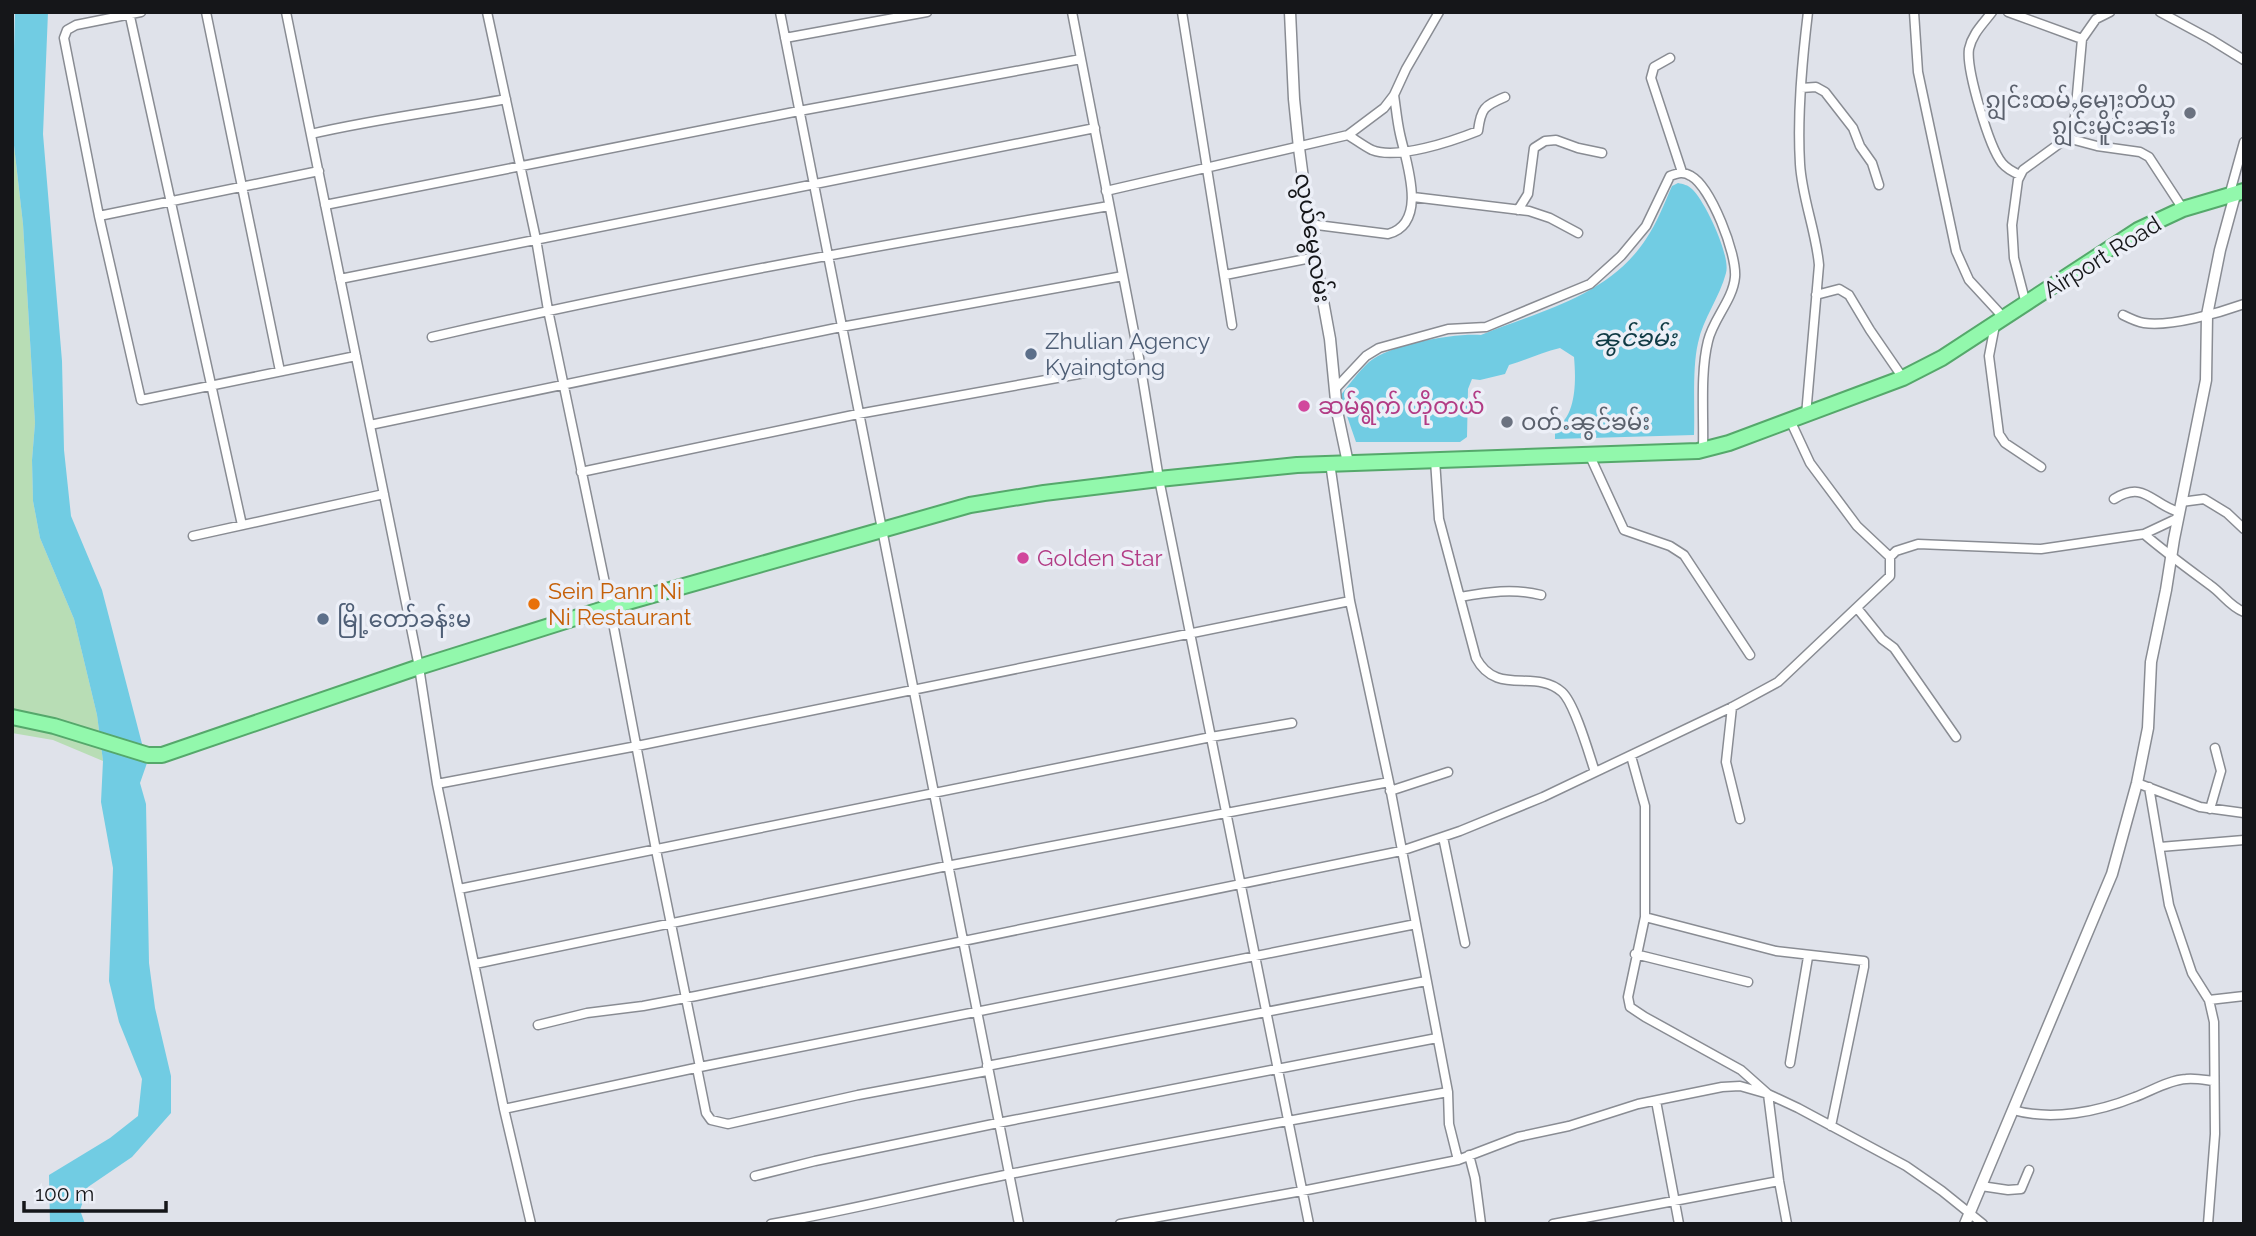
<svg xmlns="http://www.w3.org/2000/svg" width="2256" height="1236" viewBox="0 0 2256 1236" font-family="Raleway,'Noto Sans Myanmar',sans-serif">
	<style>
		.green { fill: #b8ddb5 }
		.water { fill: #71cce3 }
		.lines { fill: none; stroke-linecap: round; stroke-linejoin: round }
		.minor-casing { stroke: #898c93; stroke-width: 11 }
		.tertiary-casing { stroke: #898c93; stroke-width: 13 }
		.trunk-casing { stroke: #55a86b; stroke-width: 18 }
		.minor { stroke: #fff; stroke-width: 8 }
		.tertiary { stroke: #fff; stroke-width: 10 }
		.trunk { stroke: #92f8ac; stroke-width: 14 }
		.worship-dot { fill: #6b7280; stroke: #eceff7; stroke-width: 2.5 }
		.service-dot { fill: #5c6f8a; stroke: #eceff7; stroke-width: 2.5 }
		.hotel-dot { fill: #d1479c; stroke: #eceff7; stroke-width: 2.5 }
		.food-dot { fill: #e8710a; stroke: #eceff7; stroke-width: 2.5 }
		.labels { text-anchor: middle; stroke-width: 7; stroke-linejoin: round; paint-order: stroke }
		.worship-label { font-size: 23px; fill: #5b616d; stroke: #eceff7; text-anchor: end }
		.street-label { font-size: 23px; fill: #151619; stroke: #eceff7 }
		.service-label { font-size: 23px; fill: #4e5e75; stroke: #eceff7; text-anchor: start }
		.hotel-label { font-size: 23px; fill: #b23c85; stroke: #eceff7; text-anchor: start }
		.food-label { font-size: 23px; fill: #c56008; stroke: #eceff7; text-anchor: start }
		.water-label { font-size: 24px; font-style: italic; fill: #0f3a44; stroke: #eceff7 }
	</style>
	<rect width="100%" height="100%" fill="#dfe2ea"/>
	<!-- green -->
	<path class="green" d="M 12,128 L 23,224 L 35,423 L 32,460 L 33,501 L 40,538 L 74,619 L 97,715 L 103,761 L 53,740 L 12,733 Z"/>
	<!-- water -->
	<path class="water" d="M 15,12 L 48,12 L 43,134 L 62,361 L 64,450 L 71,516 L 102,590 L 147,763 L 140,783 L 146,804 L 149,963 L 155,1008 L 171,1076 L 171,1113 L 132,1157 L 88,1187 L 80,1210 L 85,1224 L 50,1224 L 49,1175 L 110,1138 L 138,1116 L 142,1079 L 119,1022 L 109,981 L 113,868 L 101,802 L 103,761 L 97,715 L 74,619 L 40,538 L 33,501 L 32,460 L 35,423 L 23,224 L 12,128 Z
		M 1678,183 C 1683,184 1688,185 1692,189 C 1705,201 1731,256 1726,273 C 1720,297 1703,318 1698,343 C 1692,369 1695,407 1694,435 L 1555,439 L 1555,428 C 1577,417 1576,379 1574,357 L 1560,348 C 1542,352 1527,360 1509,365 L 1505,374 L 1480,380 L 1472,379 L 1468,389 L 1467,437 L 1460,442 L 1356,442 L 1340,396 C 1349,385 1358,372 1369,362 C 1391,344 1454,333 1481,335 C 1540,311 1609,296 1646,239 C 1657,223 1664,204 1672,186 Z"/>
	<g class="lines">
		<defs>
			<path id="minor" d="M 129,12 L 242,525
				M 141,12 L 76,25 L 67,30 L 64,38 L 99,216 L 141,400 L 356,356
				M 206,12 L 280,371
				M 286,12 L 419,667 L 437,784 L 504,1109 L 531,1224
				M 487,12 L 536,239 L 548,310 L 610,607 L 656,850 L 700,1067
				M 780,12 L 1019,1224
				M 1072,12 L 1140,363 L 1159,479 L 1309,1224
				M 1182,12 L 1232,325
				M 1914,12 L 1918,72 L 1956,251 L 1969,280 L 2005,319
				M 1992,12 C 1983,24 1972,34 1969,49 C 1966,69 1989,147 2002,163 C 2007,169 2013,172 2020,175
				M 2008,12 L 2082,39
				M 2160,12 L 2210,39 L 2244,60
				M 785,38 L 927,12
				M 1670,58 L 1654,67 L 1651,78 L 1682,172
				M 1801,88 L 1816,87 L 1825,92 L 1853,128 L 1860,146 L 1872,163 L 1879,185
				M 311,134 C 375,119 441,111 506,99
				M 1348,135 C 1356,140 1364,146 1372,150 C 1397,160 1453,141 1478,131 C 1481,108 1484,106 1505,97
				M 2067,138 L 2097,146 L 2140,152 L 2149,157 L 2183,209
				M 1106,191 L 1348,135 L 1384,108 L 1394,95 L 1406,69 L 1439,12
				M 2229,196 L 2244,142
				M 1413,197 L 1529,211 L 1550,218 L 1578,233
				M 325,205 L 799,111 L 1081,59
				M 1518,210 L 1528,194 L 1534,148 L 1545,141 L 1556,140 L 1578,148 L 1602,153
				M 99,216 L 319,171
				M 1309,224 L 1388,234 C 1429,223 1406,162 1400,134 C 1397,121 1396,108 1394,95
				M 1225,275 L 1316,257
				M 340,279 L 1095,128
				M 1816,295 L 1839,289 L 1849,295 L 1870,330 L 1903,378
				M 2026,304 L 2014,258 L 2012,225 L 2018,180 L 2023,170 L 2067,138 L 2075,117 L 2082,39 L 2096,19 L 2110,12
				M 2123,315 C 2129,318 2137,322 2144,323 C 2170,327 2219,313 2244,304
				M 1995,325 L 1989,356 L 1999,434 L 2005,443 L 2041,467
				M 432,337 C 656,285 882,245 1109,206
				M 1335,389 L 1366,356 L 1379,348 L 1448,329 L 1486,327 L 1590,284 L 1621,256 L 1646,226 L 1670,176 C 1678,173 1683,171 1691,176 C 1711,187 1737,254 1735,277 C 1733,300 1713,319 1708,341 C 1700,373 1704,416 1703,449
				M 1806,415 L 1819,265 C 1816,231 1802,198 1800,164 C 1797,114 1802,62 1808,12
				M 1790,420 L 1810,463 L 1857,526 L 1890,557
				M 370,425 L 841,327 L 1123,276
				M 1589,454 L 1624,530 L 1670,546 L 1684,555 L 1750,655
				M 1435,460 L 1439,519 L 1476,658 C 1497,697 1535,668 1562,692 C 1575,704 1589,754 1595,772
				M 1330,463 L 1350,601 L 1389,782 L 1448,1092 L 1449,1124 L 1458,1160
				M 581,472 L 858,414 L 1140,363
				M 2114,499 C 2145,480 2151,504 2179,512
				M 2181,502 L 2204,499 L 2227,513 L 2244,529
				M 2144,534 C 2165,552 2187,568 2210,585 C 2223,594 2229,606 2244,612
				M 193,536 L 384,494
				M 1460,597 C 1488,592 1513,588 1541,595
				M 1857,608 L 1882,639 L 1894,648 L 1956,737
				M 1732,707 L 1726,762 L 1740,819
				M 1631,756 L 1645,806 L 1645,917 L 1628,997 L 1630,1007 L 1645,1017 L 1741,1070 L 1768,1094 L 1779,1181 L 1787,1224
				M 2137,783 L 2200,807 L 2244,813
				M 437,784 L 637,746 L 1350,601
				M 2149,787 L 2169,905 L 2192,973 L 2209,1000 L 2214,1022 L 2215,1134 L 2208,1224
				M 1390,791 L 1448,772
				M 2210,809 L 2221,771 L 2215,748
				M 1443,837 L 1465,943
				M 2160,847 L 2244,840
				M 459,889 L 1211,737 L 1292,723
				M 1645,917 L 1776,951 L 1864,961 L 1864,967 L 1831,1126
				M 1635,954 L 1748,982
				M 475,964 L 947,866 L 1389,782
				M 2209,1000 L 2244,996
				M 538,1025 L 587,1013 L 643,1006 L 696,996 L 1401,851 L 1460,831 L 1543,797 L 1732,707 L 1778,682 L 1890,576 L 1890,557 L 1896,551 L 1918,544 L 2041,549 L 2144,534 L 2178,518
				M 1790,1063 L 1808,957
				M 987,1066 L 1426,981
				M 697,1068 L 706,1113 L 711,1120 L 728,1124 L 858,1095 L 987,1071
				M 1656,1101 L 1679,1224
				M 504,1109 L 700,1067 L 1416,924
				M 2013,1110 C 2052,1121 2098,1112 2135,1097 C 2151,1091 2169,1080 2186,1079 C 2195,1078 2205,1080 2213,1081
				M 1469,1155 L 1475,1178 L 1481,1224
				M 755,1176 L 815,1161 L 998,1123 L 1437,1038
				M 1981,1186 L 2008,1190 L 2021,1189 L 2029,1170
				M 771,1224 C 852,1210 930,1190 1010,1174 C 1156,1145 1302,1118 1448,1092
				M 1120,1224 L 1302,1191 L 1458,1160 L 1518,1137 L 1569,1126 L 1638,1104 L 1722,1087 L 1740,1086 L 1768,1094 L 1798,1108 L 1906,1166 L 1942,1191 L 1983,1224
				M 1553,1224 L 1779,1181"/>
			<path id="tertiary" d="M 1290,12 L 1294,99 L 1299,148 L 1309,224 L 1330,339 L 1337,411 L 1348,463
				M 1965,1224 L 2112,874 L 2137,783 L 2148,728 L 2151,662 L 2166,590 L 2174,539 L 2206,380 L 2207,315 L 2220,250 L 2235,195"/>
			<path id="trunk" d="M 12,717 L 54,726 L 148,755 L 162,755 L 419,667 L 610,607 L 970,505 L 1044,493 L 1159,479 L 1297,465 L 1698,451 L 1729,443 L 1903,378 L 1942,358 L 2138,230 L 2183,209 L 2244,191"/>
		</defs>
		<!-- minor casing -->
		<use href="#minor" class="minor-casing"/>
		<!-- tertiary casing -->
		<use href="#tertiary" class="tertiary-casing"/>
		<!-- trunk casing -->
		<use href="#trunk" class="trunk-casing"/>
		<!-- minor -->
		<use href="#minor" class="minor"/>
		<!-- tertiary -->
		<use href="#tertiary" class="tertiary"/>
		<!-- trunk -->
		<use href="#trunk" class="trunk"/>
	</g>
	<!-- markers -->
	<g class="worship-dot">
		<circle cx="2190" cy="113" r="7"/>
		<circle cx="1507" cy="422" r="7"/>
	</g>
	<g class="service-dot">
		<circle cx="1031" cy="354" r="7"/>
		<circle cx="323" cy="619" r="7"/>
	</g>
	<g class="hotel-dot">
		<circle cx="1304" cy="406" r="7"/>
		<circle cx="1023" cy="558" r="7"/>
	</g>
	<circle class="food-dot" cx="534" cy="604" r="7"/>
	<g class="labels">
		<!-- worship labels -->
		<g class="worship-label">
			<text x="2176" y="108">ၵျွင်းထမ်ႇမေႃးတိယ<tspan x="2176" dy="26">ၵျွင်းမိူင်းၼၢႆး</tspan></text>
			<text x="1521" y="430" text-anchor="start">ဝတ်ႉၼွင်ၶမ်း</text>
		</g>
		<!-- street labels -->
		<g class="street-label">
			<text transform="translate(1313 238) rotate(81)" y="8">လွယ်မွေလမ်း</text>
			<text transform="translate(2102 257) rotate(-32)" y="8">Airport Road</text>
		</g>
		<!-- service labels -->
		<g class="service-label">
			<text x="1045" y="349">Zhulian Agency<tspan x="1045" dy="26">Kyaingtong</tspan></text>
			<text x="337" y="627">မြို့တော်ခန်းမ</text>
		</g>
		<!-- hotel labels -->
		<g class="hotel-label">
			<text x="1318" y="414">ဆမ်ရွက် ဟိုတယ်</text>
			<text x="1037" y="566">Golden Star</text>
		</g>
		<!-- food labels -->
		<g class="food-label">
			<text x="548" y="599">Sein Pann Ni<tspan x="548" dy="26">Ni Restaurant</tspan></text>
		</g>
		<!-- water labels -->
		<g class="water-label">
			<text x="1635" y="346">ၼွင်ၶမ်း</text>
		</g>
	</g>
	<!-- border -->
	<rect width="2256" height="1236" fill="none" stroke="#151619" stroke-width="28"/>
	<!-- scale -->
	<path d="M24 1201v10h142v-10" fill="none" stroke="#151619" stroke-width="3.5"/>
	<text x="35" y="1201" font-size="21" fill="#151619" stroke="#eceff7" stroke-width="5" paint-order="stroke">100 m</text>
</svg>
